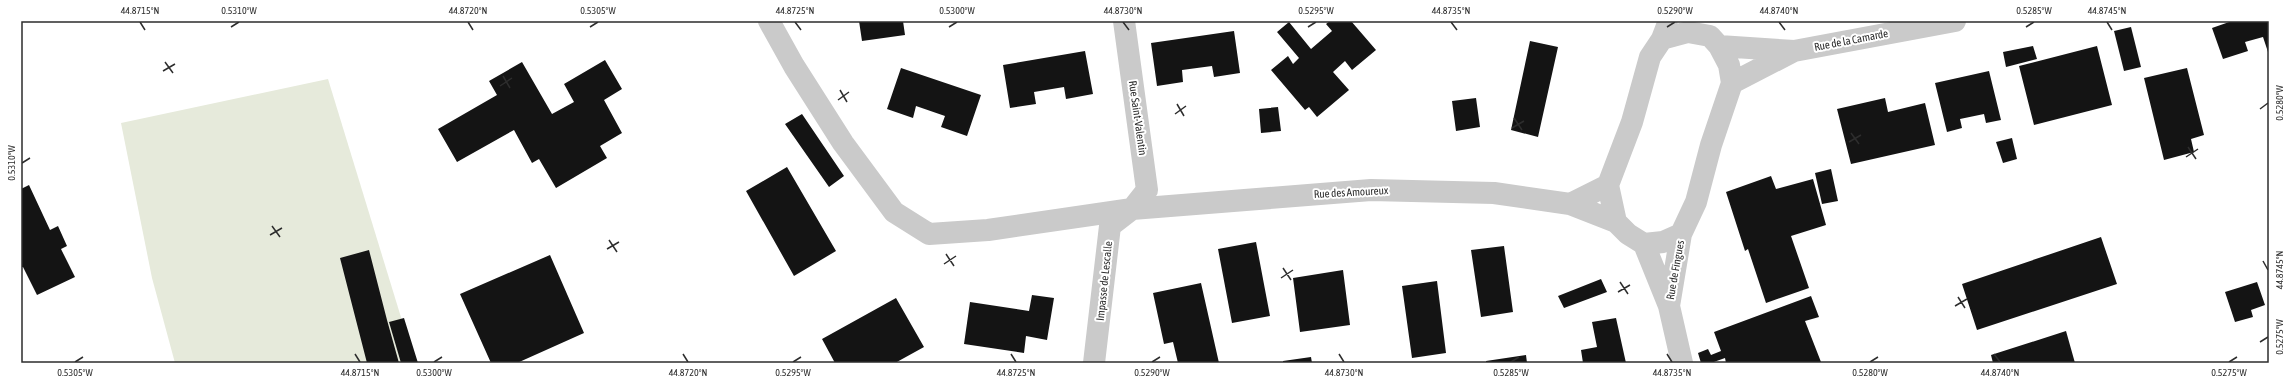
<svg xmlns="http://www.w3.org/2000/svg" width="2290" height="384" viewBox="0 0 2290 384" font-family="'Asap Condensed',sans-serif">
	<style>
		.green { fill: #e6eadb }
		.building { fill: #141414 }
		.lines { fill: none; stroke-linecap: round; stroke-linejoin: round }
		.minor { stroke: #cacaca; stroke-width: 22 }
		.ticks { fill: none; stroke: #2d2d2d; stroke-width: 1.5 }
		.labels { text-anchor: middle; stroke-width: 4; stroke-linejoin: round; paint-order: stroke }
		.street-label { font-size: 11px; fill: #2d2d2d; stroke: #fff }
		.neatline { fill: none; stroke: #2d2d2d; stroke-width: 1.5 }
		.ticks-label { font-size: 10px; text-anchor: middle; fill: #2d2d2d }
	</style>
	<rect width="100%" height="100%" fill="#fff"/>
	<!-- green -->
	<path class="green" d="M 328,79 L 415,363 L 175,363 L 152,278 L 121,123 Z"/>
	<!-- building -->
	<path class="building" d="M 859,21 L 903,21 L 905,35 L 862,41 Z
		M 1330,21 L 1351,21 L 1376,50 L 1352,70 L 1345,61 L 1333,72 L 1349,90 L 1317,117 L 1309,107 L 1305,110 L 1271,70 L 1288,56 L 1293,64 L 1299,58 L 1277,32 L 1289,22 L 1311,49 L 1332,31 L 1326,24 Z
		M 2232,21 L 2269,21 L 2269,55 L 2263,37 L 2245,42 L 2248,51 L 2223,59 L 2212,28 Z
		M 2131,27 L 2141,67 L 2124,71 L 2114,31 Z
		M 1234,31 L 1240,73 L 1214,77 L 1212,66 L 1182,70 L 1183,82 L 1157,86 L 1151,43 Z
		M 1530,41 L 1558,47 L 1538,137 L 1511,130 Z
		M 2033,46 L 2037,59 L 2006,67 L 2003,52 Z
		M 2097,46 L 2112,105 L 2034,125 L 2019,66 Z
		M 1085,51 L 1093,94 L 1066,99 L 1064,87 L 1034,92 L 1036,104 L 1010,108 L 1003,65 Z
		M 605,60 L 622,89 L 604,100 L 622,133 L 600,146 L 607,158 L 556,188 L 539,159 L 532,163 L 514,130 L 457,162 L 438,129 L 497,95 L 489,81 L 522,62 L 552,114 L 574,102 L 564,84 Z
		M 901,68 L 981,95 L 967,136 L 941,127 L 945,116 L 916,106 L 913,118 L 887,109 Z
		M 2187,68 L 2204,135 L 2191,139 L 2194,152 L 2164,160 L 2144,78 Z
		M 1989,71 L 2001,120 L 1986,123 L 1984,114 L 1960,119 L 1962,128 L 1947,132 L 1935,83 Z
		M 1476,98 L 1480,127 L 1456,131 L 1452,101 Z
		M 1885,98 L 1888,112 L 1925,103 L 1935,145 L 1851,164 L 1837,109 Z
		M 1278,107 L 1281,131 L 1261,133 L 1259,109 Z
		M 802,114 L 844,176 L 829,187 L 785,124 Z
		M 2012,138 L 2017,159 L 2003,163 L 1996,142 Z
		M 787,167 L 836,251 L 794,276 L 746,191 Z
		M 1831,169 L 1838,201 L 1822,204 L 1815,173 Z
		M 1771,176 L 1776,189 L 1813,179 L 1826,225 L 1791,236 L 1809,288 L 1766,303 L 1748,249 L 1745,251 L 1726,192 Z
		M 29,185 L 50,230 L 58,226 L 67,246 L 61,249 L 75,277 L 37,295 L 23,267 L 21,267 L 21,189 Z
		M 2101,237 L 2117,284 L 1977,330 L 1962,284 Z
		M 1256,242 L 1270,316 L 1232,323 L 1218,249 Z
		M 1504,246 L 1513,312 L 1481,317 L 1471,250 Z
		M 369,250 L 387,320 L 399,363 L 367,363 L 340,258 Z
		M 550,255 L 584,333 L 517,363 L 491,363 L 460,294 Z
		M 1343,270 L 1350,325 L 1300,332 L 1293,278 Z
		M 1601,279 L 1607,292 L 1564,308 L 1558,296 Z
		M 1437,281 L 1446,353 L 1412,358 L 1402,286 Z
		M 2257,282 L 2265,305 L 2251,310 L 2253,317 L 2235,322 L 2225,292 Z
		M 1201,283 L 1219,363 L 1178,363 L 1173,342 L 1164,344 L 1153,293 Z
		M 1032,295 L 1054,298 L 1047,340 L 1026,336 L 1024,353 L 964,344 L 970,302 L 1029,311 Z
		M 1811,296 L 1819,317 L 1805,321 L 1821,362 L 1726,363 L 1725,358 L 1711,363 L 1701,363 L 1698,353 L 1708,349 L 1711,355 L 1721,351 L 1714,332 Z
		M 896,298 L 924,347 L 895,363 L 835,363 L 822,339 Z
		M 404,318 L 418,363 L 401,363 L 389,322 Z
		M 1616,318 L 1626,363 L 1583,363 L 1581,350 L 1597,347 L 1592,322 Z
		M 2066,331 L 2075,363 L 1993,363 L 1991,355 Z
		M 1526,355 L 1527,363 L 1486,363 L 1486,361 Z
		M 1311,357 L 1312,363 L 1283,363 L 1283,361 Z"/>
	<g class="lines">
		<!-- minor -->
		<path class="minor" d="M 769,21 L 794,66 L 843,143 L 894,212 L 929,234 L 988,230 L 1132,209 L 1371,190 L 1494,193 L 1570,204 L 1616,222
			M 1667,26 L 1662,39 L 1650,57 L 1632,122 L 1608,185 L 1616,222 L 1628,234 L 1644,244 L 1663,242 L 1681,234
			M 1662,39 L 1688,32 L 1710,36 L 1719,46 L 1729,65 L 1732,83 L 1711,145 L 1696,202 L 1681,234 L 1669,306
			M 1719,46 L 1794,51 L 1955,21
			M 1732,83 L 1794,51
			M 1570,204 L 1608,185
			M 1644,244 L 1669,306 L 1682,363
			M 1094,363 L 1110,226 L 1132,209 L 1147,190 L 1124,21"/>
	</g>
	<!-- ticks -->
	<path class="ticks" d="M 140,22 L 145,30M 468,22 L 473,30M 795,22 L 801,30M 1123,22 L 1129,30M 1451,22 L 1457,30M 1779,22 L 1785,30M 2107,22 L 2112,30M 231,27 L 239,22M 590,27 L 598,22M 949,27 L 957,22M 1308,27 L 1316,22M 1667,27 L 1675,22M 2026,27 L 2034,22M 165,62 L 173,73M 163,71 L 175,64M 503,76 L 510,88M 500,86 L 512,78M 840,90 L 847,102M 838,100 L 849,92M 1177,104 L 1184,116M 2260,109 L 2268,103M 1175,114 L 1186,106M 1514,118 L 1522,130M 1512,128 L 1524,121M 1851,133 L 1859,144M 1849,142 L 1861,135M 2188,147 L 2196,159M 2186,157 L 2198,149M 22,163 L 30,158M 272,226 L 280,237M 270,235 L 282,228M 609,240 L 617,252M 607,249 L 619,242M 946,254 L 954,266M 2263,261 L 2268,270M 944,264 L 956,256M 1283,268 L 1291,280M 1281,278 L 1293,270M 1620,282 L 1628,294M 1618,292 L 1630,285M 1958,297 L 1965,308M 1955,306 L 1967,299M 2260,342 L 2268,337M 355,354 L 360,362M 683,354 L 688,362M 1011,354 L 1016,362M 1339,354 L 1344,362M 1667,354 L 1672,362M 1994,354 L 2000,362M 75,362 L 83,357M 434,362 L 442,357M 793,362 L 801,357M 1152,362 L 1160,357M 1511,362 L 1519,357M 1870,362 L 1878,357M 2229,362 L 2237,357"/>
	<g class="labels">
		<!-- street labels -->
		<g class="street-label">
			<text transform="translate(1851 40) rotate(-11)" y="4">Rue de la Camarde</text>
			<text transform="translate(1138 118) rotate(82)" y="4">Rue Saint-Valentin</text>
			<text transform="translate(1351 192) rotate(-3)" y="4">Rue des Amoureux</text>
			<text transform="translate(1675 270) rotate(-80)" y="4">Rue de Fingues</text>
			<text transform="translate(1104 281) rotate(-84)" y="4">Impasse de Lescalle</text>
		</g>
	</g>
	<!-- border -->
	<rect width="2290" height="384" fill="none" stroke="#ffffff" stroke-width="44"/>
	<rect x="22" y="22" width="2246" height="340" class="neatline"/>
	<g class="ticks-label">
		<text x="140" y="14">44.8715°N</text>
		<text x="239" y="14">0.5310°W</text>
		<text x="468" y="14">44.8720°N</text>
		<text x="598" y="14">0.5305°W</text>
		<text x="795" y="14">44.8725°N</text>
		<text x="957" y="14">0.5300°W</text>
		<text x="1123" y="14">44.8730°N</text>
		<text x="1316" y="14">0.5295°W</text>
		<text x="1451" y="14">44.8735°N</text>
		<text x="1675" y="14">0.5290°W</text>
		<text x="1779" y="14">44.8740°N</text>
		<text x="2034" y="14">0.5285°W</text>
		<text x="2107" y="14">44.8745°N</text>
		<text transform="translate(2279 103) rotate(-90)" y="4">0.5280°W</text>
		<text transform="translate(11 163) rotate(-90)" y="4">0.5310°W</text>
		<text transform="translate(2279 270) rotate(-90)" y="4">44.8745°N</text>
		<text transform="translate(2279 337) rotate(-90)" y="4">0.5275°W</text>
		<text x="75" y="376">0.5305°W</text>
		<text x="360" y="376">44.8715°N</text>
		<text x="434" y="376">0.5300°W</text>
		<text x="688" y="376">44.8720°N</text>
		<text x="793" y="376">0.5295°W</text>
		<text x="1016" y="376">44.8725°N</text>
		<text x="1152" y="376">0.5290°W</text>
		<text x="1344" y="376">44.8730°N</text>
		<text x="1511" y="376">0.5285°W</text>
		<text x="1672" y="376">44.8735°N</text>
		<text x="1870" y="376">0.5280°W</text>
		<text x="2000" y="376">44.8740°N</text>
		<text x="2229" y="376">0.5275°W</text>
	</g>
</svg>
